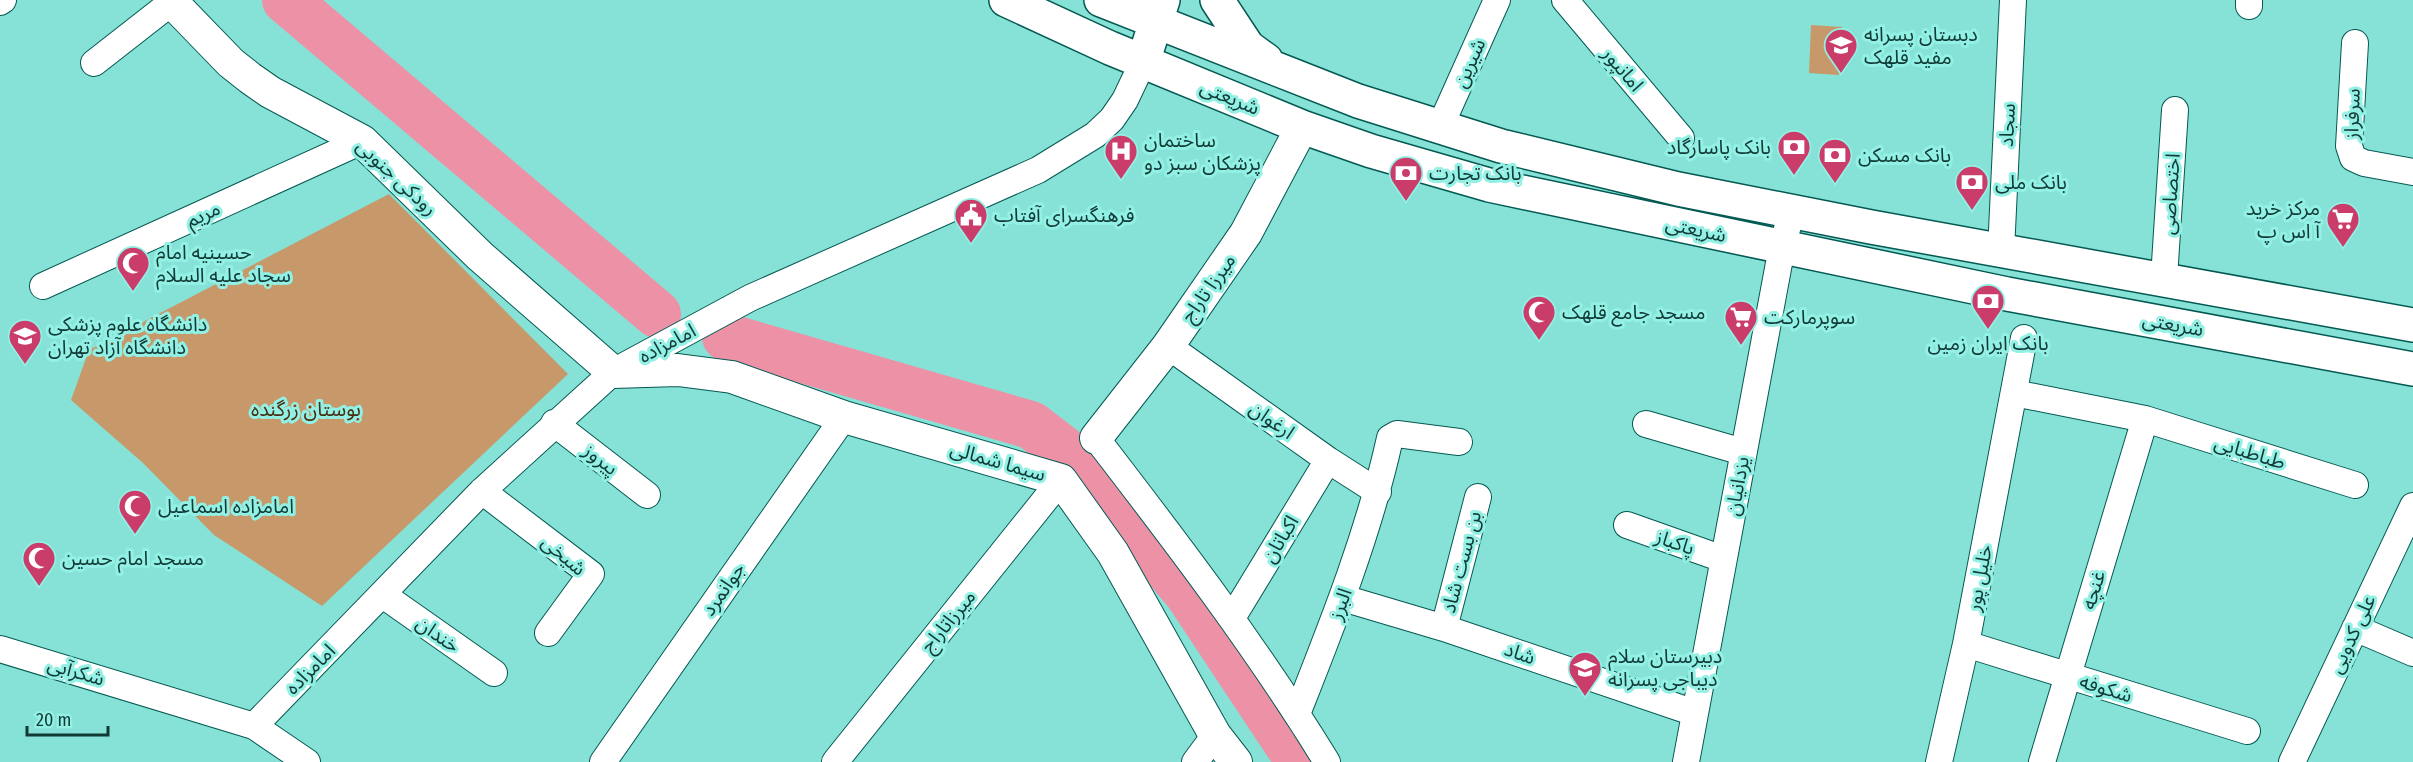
<svg xmlns="http://www.w3.org/2000/svg" width="2413" height="762" viewBox="0 0 2413 762" font-family="'Fira Sans Condensed','Noto Sans Arabic',sans-serif">
	<style>
		.green { fill: #c79869 }
		.lines { fill: none; stroke-linecap: round; stroke-linejoin: round }
		.river { stroke: #ed91a6; stroke-width: 48 }
		.minor-casing { stroke: #045952; stroke-width: 28 }
		.tertiary-casing { stroke: #045952; stroke-width: 34 }
		.secondary-casing { stroke: #045952; stroke-width: 36 }
		.primary-casing { stroke: #045952; stroke-width: 36 }
		.minor { stroke: #fff; stroke-width: 26 }
		.tertiary { stroke: #fff; stroke-width: 32 }
		.secondary { stroke: #fff; stroke-width: 33 }
		.primary { stroke: #fff; stroke-width: 33 }
		.labels { text-anchor: middle; stroke-width: 6; stroke-linejoin: round; paint-order: stroke }
		.poi-label { font-size: 20px; fill: #113935; stroke: #93f0e4; text-anchor: start }
		.street-label { font-size: 20px; fill: #113935; stroke: #93f0e4 }
		.park-label { font-size: 20px; fill: #482e11; stroke: #93f0e4 }
	</style>
	<rect width="100%" height="100%" fill="#86e2d7"/>
	<!-- green -->
	<path class="green" d="M 1811,25 L 1842,27 L 1839,75 L 1809,73 Z
		M 389,194 L 568,374 L 322,606 L 214,535 L 143,463 L 71,400 L 89,350 Z"/>
	<g class="lines">
		<!-- river -->
		<path class="river" d="M 286,0 L 657,314
			M 726,337 L 1031,425 L 1074,458 L 1188,593 L 1300,762"/>
		<defs>
			<path id="minor" d="M 1565,0 L 1681,138
				M 0,2 L 3,0
				M 2249,6 L 2249,0
				M 2355,43 L 2349,146 L 2353,158 L 2364,163 L 2413,172
				M 94,63 L 172,2
				M 1440,127 L 1497,0
				M 2001,251 L 2013,0
				M 2164,278 L 2175,110
				M 43,286 L 362,141
				M 1168,346 L 1328,460 L 1378,492
				M 2014,393 L 2145,419 L 2355,485
				M 554,423 L 647,495
				M 1646,424 L 1743,452
				M 1096,438 C 1177,543 1257,648 1327,762
				M 482,491 L 591,574 L 548,633
				M 1627,525 L 1723,559
				M 383,595 L 494,673
				M 1343,598 L 1444,628 L 1695,713
				M 1232,618 L 1328,460
				M 1444,628 L 1478,497
				M 2355,628 L 2413,653
				M 1966,644 L 2247,731
				M 0,649 L 254,726 L 307,762
				M 1297,714 C 1333,623 1369,533 1390,438 L 1397,434 L 1459,442
				M 254,726 L 482,491 L 613,372 L 750,298 L 1038,170 L 1095,135 L 1112,119 L 1125,100 L 1143,62
				M 603,762 L 844,417
				M 835,762 L 1061,480
				M 1195,762 L 1215,735
				M 1686,762 L 1782,247 L 1792,211
				M 1939,762 L 1966,644 L 2024,338
				M 2042,762 L 2145,419
				M 2292,762 L 2413,506"/>
			<path id="tertiary" d="M 170,0 L 231,63 L 250,78 L 270,92 L 362,141 L 480,256 L 613,372 L 678,370 L 732,377 L 844,417 L 1061,480 L 1113,553 L 1215,735 L 1236,762
				M 1096,438 L 1168,346 L 1246,233 L 1302,127"/>
			<path id="secondary" d="M 1143,62 L 1163,0"/>
			<path id="primary" d="M 1006,0 L 1110,48 L 1302,127 L 1371,151 L 1489,185 L 2007,294 L 2413,369
				M 1101,0 L 1358,101 L 1501,146 L 1678,189 L 1871,227 L 2413,325
				M 1217,0 L 1248,47 L 1266,60"/>
		</defs>
		<!-- minor casing -->
		<use href="#minor" class="minor-casing"/>
		<!-- tertiary casing -->
		<use href="#tertiary" class="tertiary-casing"/>
		<!-- secondary casing -->
		<use href="#secondary" class="secondary-casing"/>
		<!-- primary casing -->
		<use href="#primary" class="primary-casing"/>
		<!-- minor -->
		<use href="#minor" class="minor"/>
		<!-- tertiary -->
		<use href="#tertiary" class="tertiary"/>
		<!-- secondary -->
		<use href="#secondary" class="secondary"/>
		<!-- primary -->
		<use href="#primary" class="primary"/>
	</g>
	<!-- icons -->
	<defs>
		<symbol id="school-pin" viewBox="-11 -11 22 30"><path d="M0 17L-7.5 6A9.5 9.5 0 1 1 7.5 6Z" fill="#ca3d6a" stroke="#93f0e4"/><path d="M0-5L7-2L0 1L-7-2ZM-4 1L0 2.5L4 1V4Q0 6-4 4Z" fill="#fff"/></symbol>
		<symbol id="bank-pin" viewBox="-11 -11 22 30"><path d="M0 17L-7.5 6A9.5 9.5 0 1 1 7.5 6Z" fill="#ca3d6a" stroke="#93f0e4"/><path d="M-6-4H6V4H-6ZM0-2.3a2.3 2.3 0 1 0 0 4.6a2.3 2.3 0 1 0 0-4.6Z" fill="#fff"/></symbol>
		<symbol id="hospital-pin" viewBox="-11 -11 22 30"><path d="M0 17L-7.5 6A9.5 9.5 0 1 1 7.5 6Z" fill="#ca3d6a" stroke="#93f0e4"/><path d="M-5-5h3v3.5h4V-5h3V5h-3V1.5h-4V5h-3Z" fill="#fff"/></symbol>
		<symbol id="civic-pin" viewBox="-11 -11 22 30"><path d="M0 17L-7.5 6A9.5 9.5 0 1 1 7.5 6Z" fill="#ca3d6a" stroke="#93f0e4"/><path d="M-.6-6.5H3V-4.5H.6V-3L4-1V1h2V6H-6V1h2V-1L-.6-3ZM-1.2 2.5V6h2.4V2.5Z" fill="#fff"/></symbol>
		<symbol id="supermarket-pin" viewBox="-11 -11 22 30"><path d="M0 17L-7.5 6A9.5 9.5 0 1 1 7.5 6Z" fill="#ca3d6a" stroke="#93f0e4"/><path d="M-6-5.5h2.5l.6 2H6L4.5 2H-2.5L-4.4-4H-6ZM-1.5 3.2a1.3 1.3 0 1 0 .1 0ZM3 3.2a1.3 1.3 0 1 0 .1 0Z" fill="#fff"/></symbol>
		<symbol id="mosque-pin" viewBox="-11 -11 22 30"><path d="M0 17L-7.5 6A9.5 9.5 0 1 1 7.5 6Z" fill="#ca3d6a" stroke="#93f0e4"/><path d="M3.5-4.9A6 6 0 1 0 3.5 4.9A5 5 0 1 1 3.5-4.9Z" fill="#fff"/></symbol>
		<symbol id="university-pin" viewBox="-11 -11 22 30"><path d="M0 17L-7.5 6A9.5 9.5 0 1 1 7.5 6Z" fill="#ca3d6a" stroke="#93f0e4"/><path d="M0-5L7-2L0 1L-7-2ZM-4 1L0 2.5L4 1V4Q0 6-4 4Z" fill="#fff"/></symbol>
	</defs>
	<g fill-rule="evenodd">
		<use href="#school-pin" x="1822" y="26" width="38" height="52"/>
		<use href="#bank-pin" x="1775" y="128" width="38" height="52"/>
		<use href="#hospital-pin" x="1102" y="132" width="38" height="52"/>
		<use href="#bank-pin" x="1816" y="136" width="38" height="52"/>
		<use href="#bank-pin" x="1387" y="154" width="38" height="52"/>
		<use href="#bank-pin" x="1953" y="163" width="38" height="52"/>
		<use href="#civic-pin" x="952" y="196" width="38" height="52"/>
		<use href="#supermarket-pin" x="2324" y="200" width="38" height="52"/>
		<use href="#mosque-pin" x="114" y="244" width="38" height="52"/>
		<use href="#bank-pin" x="1969" y="282" width="38" height="52"/>
		<use href="#mosque-pin" x="1520" y="293" width="38" height="52"/>
		<use href="#supermarket-pin" x="1722" y="298" width="38" height="52"/>
		<use href="#university-pin" x="6" y="317" width="38" height="52"/>
		<use href="#mosque-pin" x="116" y="487" width="38" height="52"/>
		<use href="#mosque-pin" x="20" y="539" width="38" height="52"/>
		<use href="#school-pin" x="1566" y="649" width="38" height="52"/>
	</g>
	<g class="labels">
		<!-- poi labels -->
		<g class="poi-label">
			<text x="1864" y="41">دبستان پسرانه<tspan x="1864" dy="23">مفید قلهک</tspan></text>
			<text x="1144" y="147">ساختمان<tspan x="1144" dy="23">پزشکان سبز دو</tspan></text>
			<text x="1771" y="154" text-anchor="end">بانک پاسارگاد</text>
			<text x="1858" y="162">بانک مسکن</text>
			<text x="1429" y="180">بانک تجارت</text>
			<text x="1995" y="189">بانک ملی</text>
			<text x="2320" y="215" text-anchor="end">مرکز خرید<tspan x="2320" dy="23">آ اس پ</tspan></text>
			<text x="994" y="222">فرهنگسرای آفتاب</text>
			<text x="156" y="259">حسینیه امام<tspan x="156" dy="23">سجاد علیه السلام</tspan></text>
			<text x="1562" y="319">مسجد جامع قلهک</text>
			<text x="1764" y="324">سوپرمارکت</text>
			<text x="48" y="331">دانشگاه علوم پزشکی<tspan x="48" dy="23">دانشگاه آزاد تهران</tspan></text>
			<text x="1988" y="350" text-anchor="middle">بانک ایران زمین</text>
			<text x="158" y="513">امامزاده اسماعیل</text>
			<text x="62" y="565">مسجد امام حسین</text>
			<text x="1608" y="663">دبیرستان سلام<tspan x="1608" dy="23">دیباجی پسرانه</tspan></text>
		</g>
		<!-- street labels -->
		<g class="street-label">
			<text transform="translate(1469 63) rotate(-66)" y="7">شیرین</text>
			<text transform="translate(1623 69) rotate(50)" y="7">امانپور</text>
			<text transform="translate(1230 97) rotate(22)" y="7">شریعتی</text>
			<text transform="translate(2352 114) rotate(-88)" y="7">سرفراز</text>
			<text transform="translate(2007 125) rotate(-87)" y="7">سجاد</text>
			<text transform="translate(397 177) rotate(43)" y="7">رودکی جنوبی</text>
			<text transform="translate(2170 194) rotate(-86)" y="7">اختصاصی</text>
			<text transform="translate(203 214) rotate(-25)" y="7">مریم</text>
			<text transform="translate(1696 229) rotate(12)" y="7">شریعتی</text>
			<text transform="translate(1208 288) rotate(-55)" y="7">میرزا تاراج</text>
			<text transform="translate(2173 324) rotate(10)" y="7">شریعتی</text>
			<text transform="translate(667 343) rotate(-28)" y="7">امامزاده</text>
			<text transform="translate(1272 420) rotate(35)" y="7">ارغوان</text>
			<text transform="translate(2250 452) rotate(17)" y="7">طباطبایی</text>
			<text transform="translate(601 459) rotate(38)" y="7">پیروز</text>
			<text transform="translate(998 461) rotate(16)" y="7">سیما شمالی</text>
			<text transform="translate(1737 486) rotate(-80)" y="7">یزدانیان</text>
			<text transform="translate(1280 539) rotate(-59)" y="7">اکباتان</text>
			<text transform="translate(1675 542) rotate(19)" y="7">پاکباز</text>
			<text transform="translate(564 555) rotate(40)" y="7">شیخی</text>
			<text transform="translate(1461 562) rotate(-75)" y="7">بن بست شاد</text>
			<text transform="translate(1979 578) rotate(-79)" y="7">خلیل‌ پور</text>
			<text transform="translate(723 589) rotate(-55)" y="7">جوانمرد</text>
			<text transform="translate(2093 590) rotate(-73)" y="7">غنچه</text>
			<text transform="translate(1340 604) rotate(-70)" y="7">البرز</text>
			<text transform="translate(948 621) rotate(-51)" y="7">میرزاتاراج</text>
			<text transform="translate(438 634) rotate(35)" y="7">خندان</text>
			<text transform="translate(2352 634) rotate(-65)" y="7">علی کدویی</text>
			<text transform="translate(1520 653) rotate(19)" y="7">شاد</text>
			<text transform="translate(310 669) rotate(-45)" y="7">امامزاده</text>
			<text transform="translate(76 671) rotate(16)" y="7">شکرآبی</text>
			<text transform="translate(2106 688) rotate(17)" y="7">شکوفه</text>
		</g>
		<!-- park labels -->
		<g class="park-label">
			<text x="306" y="416">بوستان زرگنده</text>
		</g>
	</g>
	<!-- scale -->
	<path d="M27 726v9h81v-9" fill="none" stroke="#113935" stroke-width="3"/>
	<text x="36" y="726" font-size="18" fill="#113935" stroke="#93f0e4" stroke-width="4.5" paint-order="stroke">20 m</text>
</svg>
